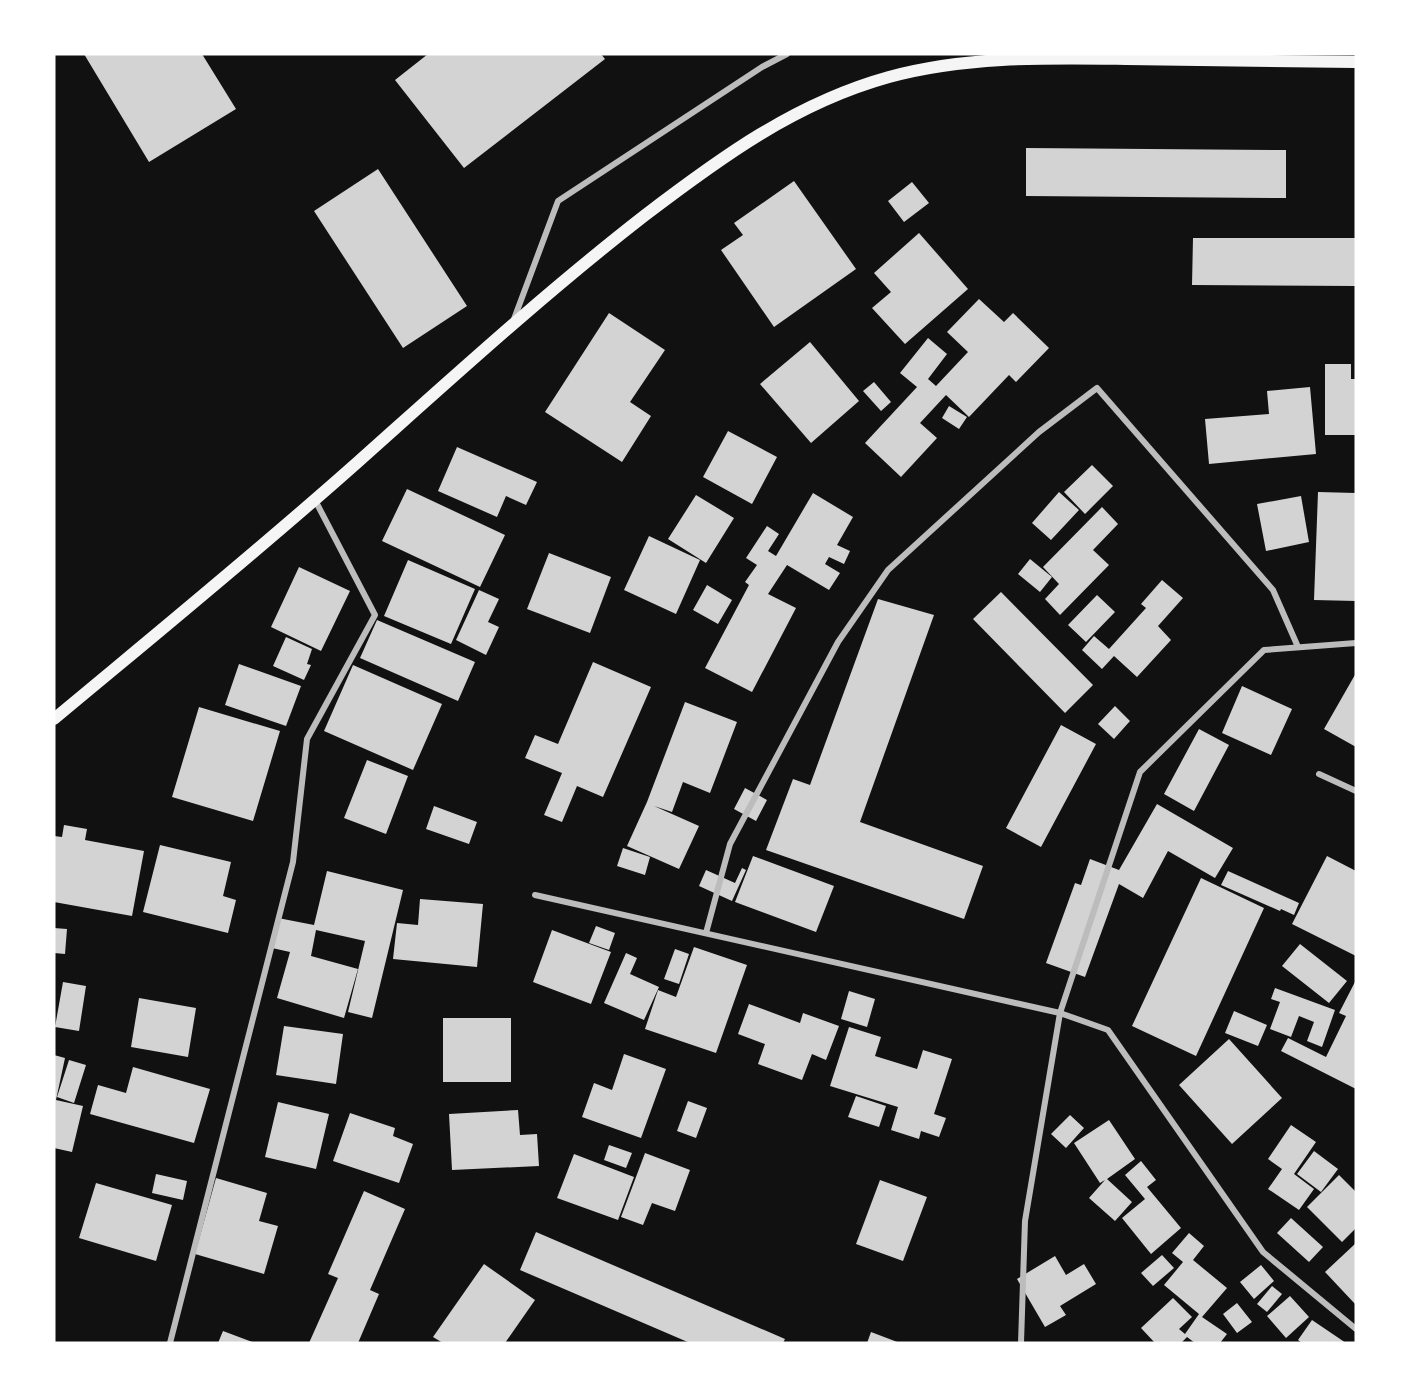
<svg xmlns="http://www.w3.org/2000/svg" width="1410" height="1397" viewBox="0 0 1410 1397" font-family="Manrope,sans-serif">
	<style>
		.building { fill: #d3d3d3 }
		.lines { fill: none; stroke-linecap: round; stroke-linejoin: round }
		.minor { stroke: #bcbcbc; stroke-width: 6 }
		.secondary { stroke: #f5f5f5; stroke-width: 12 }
	</style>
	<rect width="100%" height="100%" fill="#111"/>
	<!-- building -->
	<path class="building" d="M 84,54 L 202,54 L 236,109 L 149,162 Z
		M 428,54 L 601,54 L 605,59 L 464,168 L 395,80 Z
		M 1026,148 L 1286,150 L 1286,198 L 1026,196 Z
		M 378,169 L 467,306 L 403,348 L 314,211 Z
		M 794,181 L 856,269 L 774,327 L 721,250 L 743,235 L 734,223 Z
		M 912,182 L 929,203 L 904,222 L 888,201 Z
		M 919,233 L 968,289 L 905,344 L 872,308 L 891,292 L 874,273 Z
		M 1193,238 L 1356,238 L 1356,286 L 1192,285 Z
		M 979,299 L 1004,322 L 1013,313 L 1049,348 L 1016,382 L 1009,375 L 969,417 L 946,395 L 920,423 L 937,438 L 901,477 L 865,443 L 917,387 L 900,373 L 928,338 L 947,354 L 928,379 L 936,386 L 968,352 L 947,332 Z
		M 609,313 L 665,350 L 630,402 L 651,416 L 622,462 L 545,412 Z
		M 810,342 L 859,401 L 811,443 L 760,384 Z
		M 1325,364 L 1351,364 L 1351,379 L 1356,379 L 1356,435 L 1325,435 Z
		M 874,382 L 891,402 L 881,411 L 863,391 Z
		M 1310,387 L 1316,454 L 1209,464 L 1205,419 L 1269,414 L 1267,391 Z
		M 949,406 L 967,417 L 959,429 L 942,418 Z
		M 728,431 L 777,457 L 752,504 L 703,477 Z
		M 457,447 L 537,482 L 526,505 L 506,496 L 497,517 L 438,491 Z
		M 1092,465 L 1113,486 L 1085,514 L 1064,492 Z
		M 407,489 L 505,535 L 480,587 L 382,541 Z
		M 1059,492 L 1079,510 L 1051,540 L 1032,523 Z
		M 1318,492 L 1356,493 L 1356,601 L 1314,600 Z
		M 813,493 L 853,517 L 837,545 L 850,551 L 844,564 L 829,557 L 825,564 L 840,573 L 829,590 L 787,565 L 768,594 L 796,608 L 752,692 L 705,668 L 749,585 L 745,582 L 757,565 L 746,558 L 767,526 L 779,534 L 768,551 L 776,556 Z
		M 696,495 L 734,518 L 706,563 L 668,539 Z
		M 1301,496 L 1309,542 L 1266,551 L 1257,504 Z
		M 1102,507 L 1118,524 L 1093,550 L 1109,565 L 1060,615 L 1045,599 L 1059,584 L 1043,567 Z
		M 649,536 L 700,560 L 676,614 L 624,590 Z
		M 549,553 L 611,577 L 590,633 L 527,609 Z
		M 1030,559 L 1052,577 L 1040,592 L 1018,574 Z
		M 408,560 L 475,589 L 451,644 L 384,616 Z
		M 299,567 L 350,591 L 321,651 L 271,627 Z
		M 1162,580 L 1183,598 L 1158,626 L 1171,640 L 1137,677 L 1114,656 L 1102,669 L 1082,650 L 1094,636 L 1109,649 L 1146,608 L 1141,604 Z
		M 707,585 L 732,600 L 718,624 L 693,610 Z
		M 479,590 L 499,599 L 488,622 L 499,627 L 486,655 L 456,640 Z
		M 1001,592 L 1093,685 L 1065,713 L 973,619 Z
		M 1097,595 L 1115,612 L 1086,642 L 1068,625 Z
		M 878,599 L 934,615 L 860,822 L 983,866 L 964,919 L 766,850 L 793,779 L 810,785 Z
		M 377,620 L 475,662 L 458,701 L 360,658 Z
		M 286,637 L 312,649 L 307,664 L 311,665 L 304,680 L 273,666 Z
		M 593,662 L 651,687 L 603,797 L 577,786 L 562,822 L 544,815 L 562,773 L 525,758 L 535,735 L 558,744 Z
		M 239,664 L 301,686 L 286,726 L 225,705 Z
		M 353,665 L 442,704 L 413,770 L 324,731 Z
		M 1356,673 L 1356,747 L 1324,729 Z
		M 1242,686 L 1292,709 L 1271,755 L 1222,733 Z
		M 685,702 L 737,722 L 710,793 L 683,782 L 672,812 L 654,806 L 699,826 L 679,869 L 627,846 L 647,802 Z
		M 1115,706 L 1130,721 L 1114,739 L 1098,724 Z
		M 199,707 L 280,731 L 253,821 L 172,797 Z
		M 1061,725 L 1096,744 L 1041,847 L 1006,828 Z
		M 1199,729 L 1229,745 L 1194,811 L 1164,794 Z
		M 367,760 L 408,776 L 386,834 L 344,818 Z
		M 745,788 L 767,800 L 756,821 L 734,809 Z
		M 1157,804 L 1233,848 L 1215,878 L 1168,851 L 1143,898 L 1119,884 L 1085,977 L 1046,963 L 1075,883 L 1081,885 L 1090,859 L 1119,870 Z
		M 434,806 L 477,822 L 469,844 L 426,829 Z
		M 64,825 L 87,829 L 85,840 L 144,851 L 132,916 L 54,902 L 54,836 L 62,837 Z
		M 160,845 L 231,862 L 223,896 L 236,900 L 228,933 L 143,912 Z
		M 623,848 L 650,857 L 645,875 L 617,866 Z
		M 753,856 L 834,886 L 816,932 L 735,902 Z
		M 1327,856 L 1356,871 L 1356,956 L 1292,924 Z
		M 742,868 L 746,870 L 732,901 L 699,886 L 706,870 L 735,883 Z
		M 327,871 L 403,890 L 372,1018 L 348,1012 L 365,941 L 316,930 L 311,956 L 358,969 L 344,1018 L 277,998 L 290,952 L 272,948 L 278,918 L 314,925 Z
		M 1228,871 L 1299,903 L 1294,915 L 1281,909 L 1280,911 L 1221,885 Z
		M 1201,878 L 1264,908 L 1196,1056 L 1132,1026 Z
		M 420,899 L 483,904 L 477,967 L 393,959 L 397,923 L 418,925 Z
		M 596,926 L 615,933 L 609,950 L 589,943 Z
		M 54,928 L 67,929 L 65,954 L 54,953 Z
		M 552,930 L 611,952 L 591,1004 L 533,982 Z
		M 1300,944 L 1347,981 L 1329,1003 L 1282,966 Z
		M 694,947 L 747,965 L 716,1053 L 645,1029 L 658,990 L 676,997 Z
		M 675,949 L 689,954 L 679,984 L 664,979 Z
		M 626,953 L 637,958 L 630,974 L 659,987 L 644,1020 L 604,1003 Z
		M 1356,980 L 1356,1089 L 1281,1051 L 1288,1038 L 1326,1057 L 1346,1016 L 1339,1013 Z
		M 63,982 L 86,986 L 79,1031 L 55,1027 Z
		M 1275,988 L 1335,1010 L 1322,1047 L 1307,1041 L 1314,1022 L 1299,1016 L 1291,1037 L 1270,1029 L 1280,1002 L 1271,999 Z
		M 849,991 L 875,999 L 867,1027 L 841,1019 Z
		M 139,998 L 196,1008 L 188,1057 L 131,1047 Z
		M 749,1004 L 800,1023 L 803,1013 L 839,1026 L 826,1060 L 812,1054 L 802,1080 L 758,1064 L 765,1044 L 738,1034 Z
		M 1234,1011 L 1267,1025 L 1258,1046 L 1225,1033 Z
		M 443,1018 L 511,1018 L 511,1082 L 443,1082 Z
		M 284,1026 L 343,1034 L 336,1084 L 276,1075 Z
		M 849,1027 L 881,1037 L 875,1056 L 917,1069 L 923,1050 L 952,1059 L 934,1114 L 946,1118 L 939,1137 L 921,1131 L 919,1139 L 891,1130 L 898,1107 L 830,1086 Z
		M 1229,1039 L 1282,1098 L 1232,1144 L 1179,1085 Z
		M 624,1054 L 666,1069 L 641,1138 L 582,1117 L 594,1083 L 612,1090 Z
		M 54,1055 L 65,1058 L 56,1100 L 83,1106 L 72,1152 L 54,1148 Z
		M 69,1060 L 86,1065 L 74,1103 L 57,1097 Z
		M 133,1067 L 210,1089 L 194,1143 L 90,1114 L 98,1085 L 126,1093 Z
		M 856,1096 L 886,1106 L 879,1127 L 848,1117 Z
		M 688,1101 L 707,1108 L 696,1138 L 677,1131 Z
		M 278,1102 L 329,1114 L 316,1169 L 265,1157 Z
		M 518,1110 L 520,1135 L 537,1134 L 539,1166 L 452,1170 L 449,1114 Z
		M 350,1113 L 395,1128 L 393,1136 L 413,1144 L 399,1183 L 333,1161 Z
		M 1070,1115 L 1084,1128 L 1066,1148 L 1051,1134 Z
		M 1109,1120 L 1135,1159 L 1107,1179 L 1132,1202 L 1115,1221 L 1089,1198 L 1105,1180 L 1100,1183 L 1074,1143 Z
		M 1291,1125 L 1316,1142 L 1294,1174 L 1314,1189 L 1299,1210 L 1268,1189 L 1282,1169 L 1268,1159 Z
		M 609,1145 L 632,1153 L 626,1168 L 604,1160 Z
		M 1314,1151 L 1338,1169 L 1321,1192 L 1297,1174 Z
		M 645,1153 L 690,1170 L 675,1211 L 652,1203 L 643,1225 L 621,1217 Z
		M 574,1154 L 634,1177 L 618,1220 L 557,1198 Z
		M 1141,1161 L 1156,1180 L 1147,1187 L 1181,1228 L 1151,1254 L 1122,1218 L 1145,1199 L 1125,1175 Z
		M 156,1174 L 187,1181 L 183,1200 L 152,1193 Z
		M 1339,1175 L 1356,1192 L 1356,1228 L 1342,1242 L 1307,1207 Z
		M 216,1178 L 267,1193 L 259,1221 L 278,1226 L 264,1274 L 195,1254 Z
		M 880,1180 L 927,1197 L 903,1261 L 856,1244 Z
		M 96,1183 L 172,1205 L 156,1261 L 79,1238 Z
		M 364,1191 L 405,1209 L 370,1290 L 379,1294 L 358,1343 L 309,1343 L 338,1278 L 328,1274 Z
		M 1291,1218 L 1323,1247 L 1309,1262 L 1277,1233 Z
		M 536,1232 L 785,1339 L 783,1343 L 690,1343 L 520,1270 Z
		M 1189,1233 L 1204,1246 L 1193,1260 L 1227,1288 L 1202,1317 L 1227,1334 L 1220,1343 L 1195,1343 L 1187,1337 L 1181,1343 L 1155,1343 L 1141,1328 L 1173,1298 L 1192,1317 L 1179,1329 L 1185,1334 L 1199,1314 L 1164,1285 L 1183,1262 L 1172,1253 Z
		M 1356,1243 L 1356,1305 L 1325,1272 Z
		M 1162,1255 L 1174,1268 L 1153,1286 L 1141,1273 Z
		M 1055,1256 L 1066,1275 L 1084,1264 L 1096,1284 L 1060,1306 L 1066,1315 L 1045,1327 L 1017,1279 Z
		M 484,1264 L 535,1300 L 505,1343 L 443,1343 L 433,1337 Z
		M 1261,1265 L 1274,1281 L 1254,1299 L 1240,1282 Z
		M 1272,1286 L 1282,1294 L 1267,1312 L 1257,1304 Z
		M 1290,1296 L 1309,1317 L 1286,1338 L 1267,1316 Z
		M 1237,1303 L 1252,1322 L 1237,1333 L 1223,1314 Z
		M 1312,1320 L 1346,1343 L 1302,1343 L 1298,1340 Z
		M 223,1331 L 255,1343 L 218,1343 Z
		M 871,1332 L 900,1343 L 867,1343 Z"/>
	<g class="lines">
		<!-- minor -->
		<path class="minor" d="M 514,319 L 558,201 L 762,67 L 787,54
			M 1319,774 L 1356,791
			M 535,895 L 1060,1013 L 1108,1030 L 1263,1252 L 1356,1329
			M 706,933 L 730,844 L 838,642 L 888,570 L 1039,432 L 1097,388 L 1273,590 L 1298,647
			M 170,1343 L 293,862 L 307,739 L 375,615 L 315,500
			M 1021,1343 L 1025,1221 L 1060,1013 L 1140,772 L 1264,650 L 1356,643"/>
		<!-- secondary -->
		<path class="secondary" d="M 54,719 C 156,634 259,550 359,461 C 452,378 545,293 644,216 C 720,158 795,103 889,77 C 966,56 1047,58 1126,59 C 1202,60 1279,61 1356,62"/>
	</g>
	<!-- border -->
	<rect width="1410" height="1397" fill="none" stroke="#ffffff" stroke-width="111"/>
</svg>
